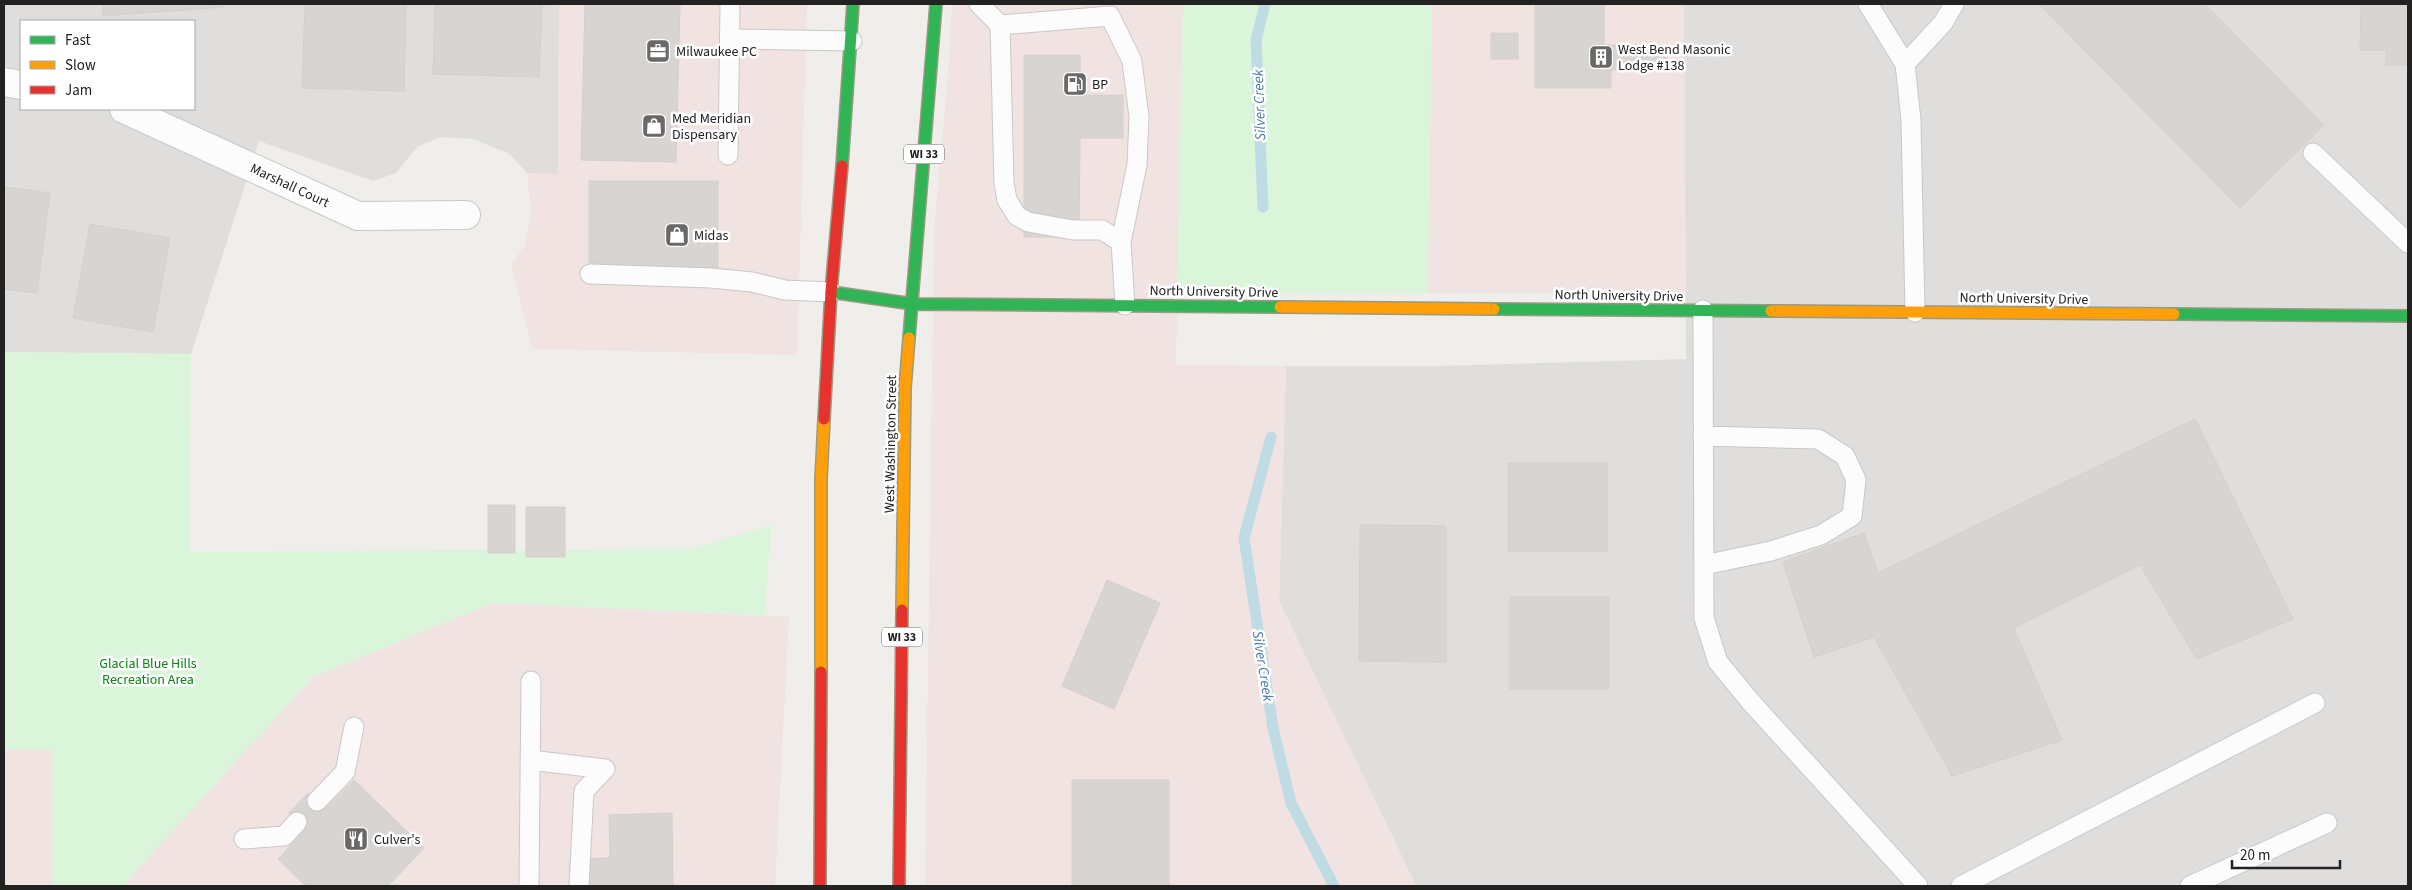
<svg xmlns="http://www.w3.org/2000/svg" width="2412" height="890" viewBox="0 0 2412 890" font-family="'Source Sans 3',sans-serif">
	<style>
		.residential { fill: #dfdedc; fill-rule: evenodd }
		.commercial { fill: #f1e3e1 }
		.park { fill: #daf5da }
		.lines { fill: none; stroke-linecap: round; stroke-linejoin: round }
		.stream { stroke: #bfdbe3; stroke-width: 11 }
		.building { fill: #d7d4d2; stroke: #d3d0cc }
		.lane-casing { stroke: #c9c8c7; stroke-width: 21 }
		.street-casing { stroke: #c9c8c7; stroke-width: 30 }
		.fast-casing { stroke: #999a82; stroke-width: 14 }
		.slow-casing { stroke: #999a82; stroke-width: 14 }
		.jam-casing { stroke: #999a82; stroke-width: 14 }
		.lane { stroke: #fdfcfc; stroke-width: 19 }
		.street { stroke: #fdfcfc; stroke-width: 28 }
		.fast { stroke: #30b455; stroke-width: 11 }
		.slow { stroke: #ff9f0a; stroke-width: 11 }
		.jam { stroke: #e5322d; stroke-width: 11 }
		.labels { text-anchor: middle; stroke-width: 5; stroke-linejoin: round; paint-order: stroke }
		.shield { fill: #fff; stroke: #646464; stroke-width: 1 }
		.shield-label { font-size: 12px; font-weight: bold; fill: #222 }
		.poi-label { font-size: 14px; fill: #222; stroke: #fff; text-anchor: start }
		.street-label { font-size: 14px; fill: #222; stroke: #fff }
		.park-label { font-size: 14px; fill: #0c8416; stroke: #fff }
		.water-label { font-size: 15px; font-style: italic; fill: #4a7aab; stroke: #fff }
	</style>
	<rect width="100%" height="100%" fill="#f0eeeb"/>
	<!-- residential -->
	<path class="residential" d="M 4,4 L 559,4 L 558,175 L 527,173 L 510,154 L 473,139 L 440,137 L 417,147 L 396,173 L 373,181 L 259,141 L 191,354 L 4,352 ZM 21,21 L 194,21 L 194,109 L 21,109 Z
		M 1684,4 L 2408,4 L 2408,886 L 1416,886 L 1279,601 L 1286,366 L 1438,366 L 1686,359 Z"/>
	<!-- commercial -->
	<path class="commercial" d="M 559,4 L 807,4 L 797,355 L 532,349 L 511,265 L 525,245 L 531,214 L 527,173 L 558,174 Z
		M 952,4 L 1183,4 L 1176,365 L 1286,366 L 1279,601 L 1416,886 L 925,886 L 934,230 L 947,86 Z
		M 1432,4 L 1684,4 L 1685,293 L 1428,293 Z
		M 493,603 L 789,617 L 775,886 L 122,886 L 313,677 Z
		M 4,750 L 51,750 L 51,886 L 4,886 Z"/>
	<!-- park -->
	<path class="park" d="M 1183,4 L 1432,4 L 1428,293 L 1177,293 Z
		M 4,352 L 191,354 L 189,552 L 692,549 L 771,525 L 765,615 L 493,603 L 313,677 L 122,886 L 51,886 L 51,750 L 4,750 Z"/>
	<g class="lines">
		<!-- stream -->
		<path class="stream" d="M 1263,207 L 1256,40 L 1265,4
			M 1271,437 L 1244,538 L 1273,728 L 1291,803 L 1334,886"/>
	</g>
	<!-- building -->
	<path class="building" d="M 102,4 L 223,4 L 223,7 L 103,16 Z
		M 305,4 L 406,4 L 404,91 L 302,88 Z
		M 435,4 L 542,4 L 539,77 L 433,74 Z
		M 585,4 L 680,4 L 676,162 L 581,160 Z
		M 1535,4 L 1604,4 L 1604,45 L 1667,45 L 1667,70 L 1611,70 L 1611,88 L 1535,88 Z
		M 2039,4 L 2205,4 L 2324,125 L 2240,208 Z
		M 2361,4 L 2408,4 L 2408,65 L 2386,65 L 2386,50 L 2360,50 Z
		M 1491,33 L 1518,33 L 1518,59 L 1491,59 Z
		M 1024,55 L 1080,55 L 1080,95 L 1123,95 L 1123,138 L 1080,138 L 1079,237 L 1024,237 Z
		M 589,181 L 718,181 L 718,273 L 589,273 Z
		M 4,187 L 50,193 L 37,293 L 4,289 Z
		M 90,224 L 170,238 L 153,332 L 73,318 Z
		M 2195,419 L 2293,619 L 2197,659 L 2140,565 L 2014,628 L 2062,740 L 1952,776 L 1874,637 L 1814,657 L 1783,562 L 1864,533 L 1878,573 Z
		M 1508,463 L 1607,463 L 1607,551 L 1508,551 Z
		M 488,505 L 515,505 L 515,553 L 488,553 Z
		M 526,507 L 565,507 L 565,557 L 526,557 Z
		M 1360,525 L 1446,526 L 1446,662 L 1359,661 Z
		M 1107,580 L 1160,603 L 1114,709 L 1062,686 Z
		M 1510,597 L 1609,597 L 1609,689 L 1510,689 Z
		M 354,780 L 424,848 L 388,886 L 306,886 L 278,859 L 305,830 L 289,813 L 308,793 L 325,809 Z
		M 1072,780 L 1169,780 L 1169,886 L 1072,886 Z
		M 672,813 L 673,886 L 570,886 L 570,859 L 610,858 L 609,815 Z"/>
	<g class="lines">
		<defs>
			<path id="lane" d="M 979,4 L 1000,25 L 1110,16 L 1132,61 L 1139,117 L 1137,165 L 1121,242
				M 1868,4 L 1905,64 L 1911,120 L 1915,312
				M 1000,25 L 1004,183 L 1007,200 L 1017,216 L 1028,222 L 1073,230 L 1102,230 L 1121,242 L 1125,305
				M 730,39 L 852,41
				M 1905,64 L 1943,23 L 1954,4
				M 2313,153 L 2408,243
				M 728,155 L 730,4
				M 590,274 L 711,278 L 752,282 L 785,290 L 831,292
				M 1703,310 L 1704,618 L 1718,662 L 1750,701 L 1918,886
				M 1703,436 L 1818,439 L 1845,456 L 1856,480 L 1852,516 L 1821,535 L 1771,551 L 1704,565
				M 530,760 L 605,769
				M 317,801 L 345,772 L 354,727
				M 244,839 L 284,836 L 297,822
				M 529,886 L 531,681
				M 579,886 L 584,791 L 605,769
				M 1961,886 L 2315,703
				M 2190,886 L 2327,823"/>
			<path id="street" d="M 4,82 L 21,85
				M 124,109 L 358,216 L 466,215"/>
			<path id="fast" d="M 842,166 L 853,4
				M 831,292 L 913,304 L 1280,307
				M 1494,309 L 1771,311
				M 2174,314 L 2408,316
				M 909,338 L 936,4"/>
			<path id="slow" d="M 1280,307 L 1494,309
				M 1771,311 L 2174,314
				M 902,610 L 905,388 L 909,338
				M 821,672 L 821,479 L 824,419"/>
			<path id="jam" d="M 824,419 L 831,292 L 842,166
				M 820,886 L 821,672
				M 899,886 L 902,610"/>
		</defs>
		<!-- lane casing -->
		<use href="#lane" class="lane-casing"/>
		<!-- street casing -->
		<use href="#street" class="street-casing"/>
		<!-- fast casing -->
		<use href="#fast" class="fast-casing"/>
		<!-- slow casing -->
		<use href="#slow" class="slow-casing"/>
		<!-- jam casing -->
		<use href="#jam" class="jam-casing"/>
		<!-- lane -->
		<use href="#lane" class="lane"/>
		<!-- street -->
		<use href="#street" class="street"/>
		<!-- fast -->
		<use href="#fast" class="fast"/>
		<!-- slow -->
		<use href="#slow" class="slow"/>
		<!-- jam -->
		<use href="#jam" class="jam"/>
	</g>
	<!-- icons -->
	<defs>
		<symbol id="office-square" viewBox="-11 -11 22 22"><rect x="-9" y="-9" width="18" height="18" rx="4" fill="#6a6968" stroke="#fff"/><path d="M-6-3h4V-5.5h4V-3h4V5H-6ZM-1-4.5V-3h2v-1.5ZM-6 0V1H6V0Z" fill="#fff"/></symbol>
		<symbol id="building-square" viewBox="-11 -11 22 22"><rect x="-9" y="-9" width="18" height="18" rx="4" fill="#6a6968" stroke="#fff"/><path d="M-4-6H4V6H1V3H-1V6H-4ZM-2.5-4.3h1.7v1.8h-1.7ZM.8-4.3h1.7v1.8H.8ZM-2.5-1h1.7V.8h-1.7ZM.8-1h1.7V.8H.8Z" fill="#fff"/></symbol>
		<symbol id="fuel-square" viewBox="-11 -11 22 22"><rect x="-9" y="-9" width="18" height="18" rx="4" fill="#6a6968" stroke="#fff"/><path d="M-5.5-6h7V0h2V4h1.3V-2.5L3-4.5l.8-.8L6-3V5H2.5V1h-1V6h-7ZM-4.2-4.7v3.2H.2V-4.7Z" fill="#fff"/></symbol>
		<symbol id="shop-square" viewBox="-11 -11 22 22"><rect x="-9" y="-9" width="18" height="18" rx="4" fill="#6a6968" stroke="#fff"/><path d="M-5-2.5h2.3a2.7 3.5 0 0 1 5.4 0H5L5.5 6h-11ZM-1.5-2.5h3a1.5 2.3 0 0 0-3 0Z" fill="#fff"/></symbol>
		<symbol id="restaurant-square" viewBox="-11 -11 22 22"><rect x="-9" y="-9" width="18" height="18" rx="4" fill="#6a6968" stroke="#fff"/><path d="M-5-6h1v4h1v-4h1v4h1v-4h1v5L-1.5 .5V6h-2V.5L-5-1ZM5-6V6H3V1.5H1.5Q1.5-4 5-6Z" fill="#fff"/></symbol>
	</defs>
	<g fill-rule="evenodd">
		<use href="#office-square" x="644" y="37" width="28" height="28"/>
		<use href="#building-square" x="1587" y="43" width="28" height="28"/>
		<use href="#fuel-square" x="1061" y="70" width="28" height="28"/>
		<use href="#shop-square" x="640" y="112" width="28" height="28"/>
		<use href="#shop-square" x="663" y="221" width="28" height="28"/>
		<use href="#restaurant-square" x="342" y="825" width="28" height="28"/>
	</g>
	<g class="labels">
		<!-- shield labels -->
		<g class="shield">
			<rect x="904" y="144.5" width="40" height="19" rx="4"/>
			<rect x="882" y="627.5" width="40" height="19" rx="4"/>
		</g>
		<g class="shield-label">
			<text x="924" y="158">WI 33</text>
			<text x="902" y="641">WI 33</text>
		</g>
		<!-- poi labels -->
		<g class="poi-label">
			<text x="1618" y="54">West Bend Masonic<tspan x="1618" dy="16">Lodge #138</tspan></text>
			<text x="676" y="56">Milwaukee PC</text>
			<text x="1092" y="89">BP</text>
			<text x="672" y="123">Med Meridian<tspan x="672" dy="16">Dispensary</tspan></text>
			<text x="694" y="240">Midas</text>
			<text x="374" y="844">Culver's</text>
		</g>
		<!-- street labels -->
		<g class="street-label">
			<text transform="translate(290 185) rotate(25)" y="5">Marshall Court</text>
			<text transform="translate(1214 291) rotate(1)" y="5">North University Drive</text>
			<text transform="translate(1619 295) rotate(1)" y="5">North University Drive</text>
			<text transform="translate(2024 298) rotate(1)" y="5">North University Drive</text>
			<text transform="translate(890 444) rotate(-89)" y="5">West Washington Street</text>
		</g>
		<!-- park labels -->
		<g class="park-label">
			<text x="148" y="668">Glacial Blue Hills<tspan x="148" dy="16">Recreation Area</tspan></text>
		</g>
		<!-- water labels -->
		<g class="water-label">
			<text transform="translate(1259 105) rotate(-92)" y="5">Silver Creek</text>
			<text transform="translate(1263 666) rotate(81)" y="5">Silver Creek</text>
		</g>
	</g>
	<!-- border -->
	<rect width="2412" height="890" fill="none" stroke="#222222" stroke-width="10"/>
	<!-- legend -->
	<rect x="20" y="20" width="175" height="90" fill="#ffffff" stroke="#a7a7a7"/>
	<rect x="30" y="36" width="25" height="8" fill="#30b455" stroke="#a7a7a7"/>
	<text x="65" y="45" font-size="15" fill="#222222">Fast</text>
	<rect x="30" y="61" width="25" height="8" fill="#ff9f0a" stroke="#a7a7a7"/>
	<text x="65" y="70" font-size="15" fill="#222222">Slow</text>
	<rect x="30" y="86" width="25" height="8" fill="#e5322d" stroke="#a7a7a7"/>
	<text x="65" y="95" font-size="15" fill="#222222">Jam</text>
	<!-- scale -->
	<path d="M2232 860v8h108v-8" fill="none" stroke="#222222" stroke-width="2.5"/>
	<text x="2240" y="860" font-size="15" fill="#222222" stroke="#ffffff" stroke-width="4" paint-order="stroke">20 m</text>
</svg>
